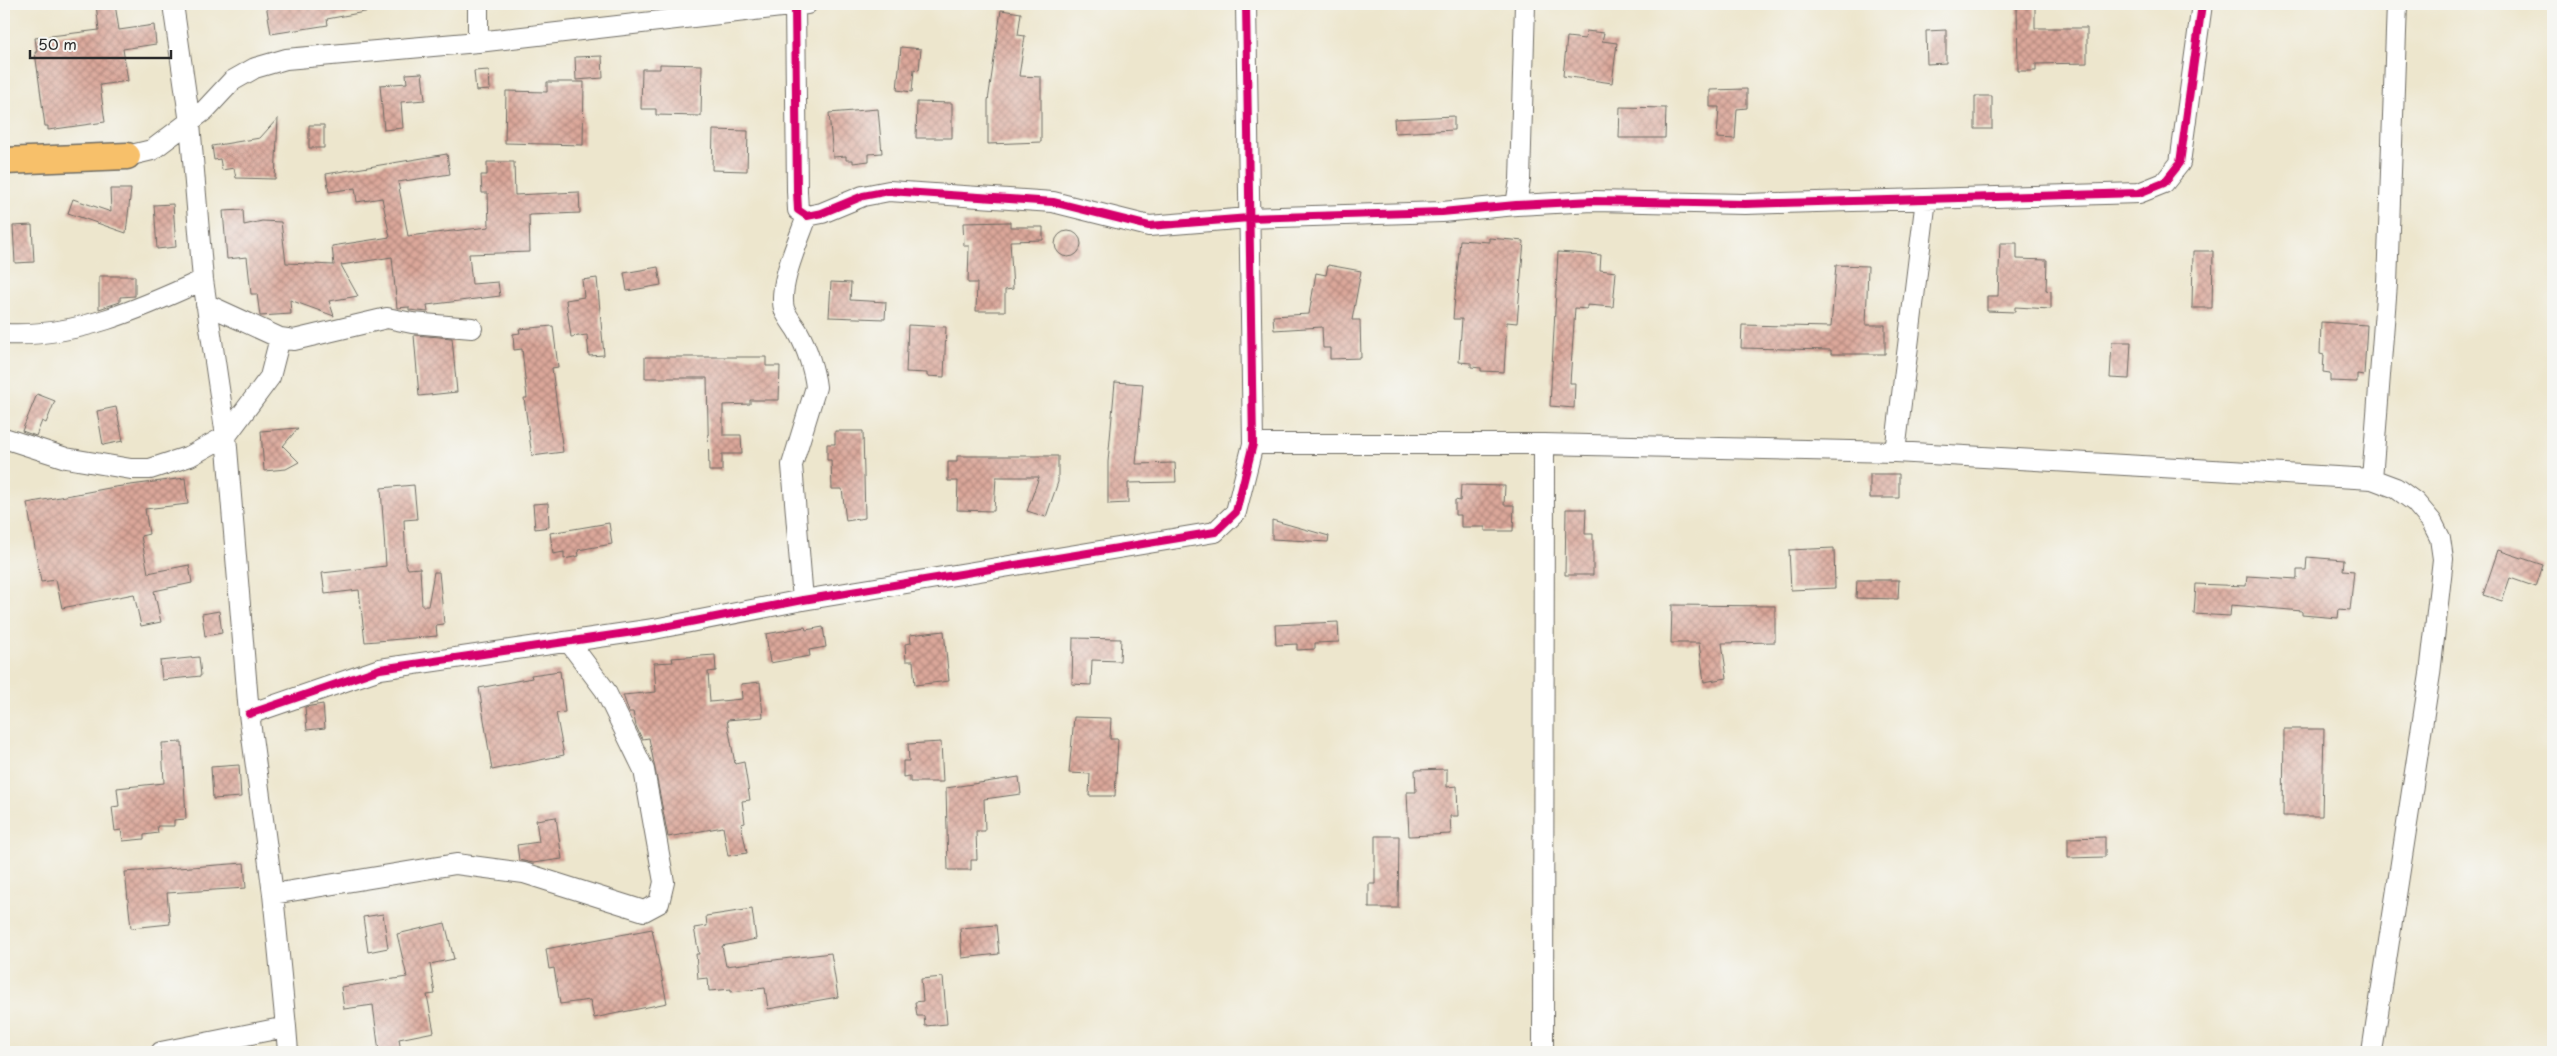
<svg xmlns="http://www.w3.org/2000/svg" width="2557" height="1056" viewBox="0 0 2557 1056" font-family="'Playpen Sans',sans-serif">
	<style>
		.building { fill: url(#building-cross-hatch) }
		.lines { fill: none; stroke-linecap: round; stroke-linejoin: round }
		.minor-casing { stroke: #6f6c64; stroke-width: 22 }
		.major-casing { stroke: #6f6c64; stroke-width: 29 }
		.minor { stroke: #fff; stroke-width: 20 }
		.major { stroke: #f7c06b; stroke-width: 26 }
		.cycleway-casing { stroke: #f6f6f2; stroke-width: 11 }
		.cycleway { stroke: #d6006c; stroke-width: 8 }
	</style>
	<defs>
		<pattern id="building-cross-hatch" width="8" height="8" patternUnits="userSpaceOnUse" patternTransform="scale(1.25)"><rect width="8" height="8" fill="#dba79a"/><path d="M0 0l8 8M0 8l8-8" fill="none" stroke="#b2887e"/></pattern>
	</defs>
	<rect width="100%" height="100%" fill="#f6f6f2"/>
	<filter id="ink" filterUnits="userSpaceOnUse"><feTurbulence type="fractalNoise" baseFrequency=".02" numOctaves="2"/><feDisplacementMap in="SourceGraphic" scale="10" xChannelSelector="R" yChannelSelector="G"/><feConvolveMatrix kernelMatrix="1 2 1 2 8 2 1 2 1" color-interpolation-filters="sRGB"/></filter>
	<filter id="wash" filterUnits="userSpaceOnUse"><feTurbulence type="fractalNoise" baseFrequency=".0096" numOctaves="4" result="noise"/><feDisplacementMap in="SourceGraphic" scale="20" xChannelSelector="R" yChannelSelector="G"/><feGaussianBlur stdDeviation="1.12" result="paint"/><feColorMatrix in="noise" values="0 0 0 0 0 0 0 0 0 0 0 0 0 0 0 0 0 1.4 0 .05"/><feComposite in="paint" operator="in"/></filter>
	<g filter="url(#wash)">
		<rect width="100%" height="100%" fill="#ede6cd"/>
		<g id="blocks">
			<!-- building -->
			<path class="building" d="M 96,4 L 115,4 L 119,30 L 154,25 L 156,44 L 123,49 L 128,81 L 100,85 L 105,122 L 48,130 L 48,126 L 45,126 L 35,52 L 37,52 L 35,38 L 99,30 Z
				M 266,4 L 369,4 L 370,11 L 327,19 L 328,25 L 271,34 Z
				M 2017,4 L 2035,4 L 2035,28 L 2087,28 L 2087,63 L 2036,64 L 2036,71 L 2018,71 Z
				M 1001,10 L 1021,13 L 1018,35 L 1025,36 L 1019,76 L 1041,77 L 1041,142 L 988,144 L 988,101 Z
				M 1946,30 L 1946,63 L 1927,64 L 1926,31 Z
				M 1586,31 L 1604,33 L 1602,41 L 1617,43 L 1612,83 L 1563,76 L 1567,37 L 1585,39 Z
				M 901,47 L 921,49 L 919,70 L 914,69 L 912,92 L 897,90 Z
				M 602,56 L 603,78 L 576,80 L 575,57 Z
				M 660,64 L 702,65 L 701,116 L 656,115 L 656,109 L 641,109 L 642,69 L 660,69 Z
				M 489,70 L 490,90 L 476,91 L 474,71 Z
				M 422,73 L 425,100 L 401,102 L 403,128 L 384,130 L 380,85 L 407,83 L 406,74 Z
				M 547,82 L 584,82 L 583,145 L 505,143 L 506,91 L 547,92 Z
				M 1747,89 L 1747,108 L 1737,109 L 1735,139 L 1717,138 L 1719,107 L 1710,107 L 1710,90 Z
				M 1975,96 L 1992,96 L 1992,129 L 1975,129 Z
				M 917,102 L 952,103 L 952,138 L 916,138 Z
				M 1620,107 L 1666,108 L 1665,138 L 1619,138 Z
				M 878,109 L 882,153 L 869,154 L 869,161 L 853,163 L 853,160 L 846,160 L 846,156 L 833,157 L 829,113 Z
				M 1454,116 L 1454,130 L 1395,133 L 1394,119 Z
				M 278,118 L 275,179 L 236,178 L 234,168 L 222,170 L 220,159 L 214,160 L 212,146 L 260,138 Z
				M 309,125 L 324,125 L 324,148 L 309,148 Z
				M 713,130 L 748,131 L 747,171 L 712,170 Z
				M 447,154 L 450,174 L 398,182 L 408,236 L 489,227 L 488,193 L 482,193 L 481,175 L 487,175 L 487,162 L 514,162 L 515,195 L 579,192 L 580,213 L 529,215 L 530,252 L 469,254 L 472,284 L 498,282 L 500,296 L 427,305 L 428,312 L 409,310 L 409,307 L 397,308 L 392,257 L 341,265 L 358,296 L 329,301 L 334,316 L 290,300 L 291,314 L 260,316 L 257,294 L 251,294 L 247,257 L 227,259 L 223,211 L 243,210 L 244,225 L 262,221 L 281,222 L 286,263 L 334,265 L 332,246 L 390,237 L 382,198 L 357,202 L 355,188 L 329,192 L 326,174 Z
				M 110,189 L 131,189 L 126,233 L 68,213 L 73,199 L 111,212 Z
				M 173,204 L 176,247 L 157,249 L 154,205 Z
				M 1010,222 L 1010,227 L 1043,227 L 1043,240 L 1010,241 L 1013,289 L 1005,290 L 1005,311 L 976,311 L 977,283 L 968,283 L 969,246 L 964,246 L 963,223 Z
				M 32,225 L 34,262 L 15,263 L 13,226 Z
				M1055 244a13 13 0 1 1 26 0a13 13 0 1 1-26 0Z
				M 1489,238 L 1524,241 L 1517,323 L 1507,322 L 1504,372 L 1481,371 L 1481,368 L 1471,367 L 1471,363 L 1459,362 L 1462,319 L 1453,319 L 1460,240 L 1489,242 Z
				M 2000,243 L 2017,243 L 2017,259 L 2047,260 L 2046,290 L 2051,291 L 2051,309 L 2015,307 L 2015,312 L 1987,311 L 1987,296 L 1998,296 Z
				M 2193,251 L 2213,251 L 2212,308 L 2192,308 Z
				M 1558,252 L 1601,255 L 1600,270 L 1616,272 L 1613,307 L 1587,305 L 1587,309 L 1575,308 L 1570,383 L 1575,383 L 1574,408 L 1550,406 Z
				M 1328,265 L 1361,271 L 1352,320 L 1360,320 L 1361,358 L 1330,359 L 1330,348 L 1323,348 L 1322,327 L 1274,330 L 1273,316 L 1309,314 L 1316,273 L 1326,275 Z
				M 1836,265 L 1868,266 L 1866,325 L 1885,325 L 1885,354 L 1831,354 L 1831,350 L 1741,348 L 1742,325 L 1831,327 Z
				M 658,267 L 661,285 L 627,291 L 624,273 Z
				M 99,276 L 135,276 L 135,296 L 120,297 L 120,302 L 99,309 Z
				M 597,278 L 604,355 L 589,356 L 587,335 L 571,337 L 566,300 L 584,297 L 582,280 Z
				M 831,282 L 851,283 L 850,300 L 886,302 L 885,319 L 829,317 Z
				M 2321,322 L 2367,325 L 2364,375 L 2357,374 L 2357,382 L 2330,381 L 2330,373 L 2323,372 L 2324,355 L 2320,354 Z
				M 908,325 L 946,327 L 944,377 L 927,376 L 927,373 L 906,372 Z
				M 553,326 L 558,367 L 552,368 L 563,452 L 532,456 L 524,398 L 527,398 L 522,349 L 514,350 L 513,334 L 520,333 L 519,329 Z
				M 414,335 L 452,338 L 457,392 L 419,396 Z
				M 2112,342 L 2131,342 L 2129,379 L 2110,378 Z
				M 645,357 L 766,357 L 766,366 L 780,366 L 779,400 L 750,400 L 750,404 L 723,405 L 723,435 L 741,435 L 742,454 L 722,454 L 722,471 L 709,471 L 707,378 L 645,378 Z
				M 1115,382 L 1143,384 L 1136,464 L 1175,463 L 1176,482 L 1128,483 L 1128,503 L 1108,504 L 1108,462 Z
				M 37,394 L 55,401 L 46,423 L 42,421 L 36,436 L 22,431 Z
				M 116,407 L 123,441 L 103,445 L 97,411 Z
				M 298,428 L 283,446 L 299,462 L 286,469 L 264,471 L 261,431 Z
				M 835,431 L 863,431 L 865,518 L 846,521 L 842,489 L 832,489 L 831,460 L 827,460 L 827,444 L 835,444 Z
				M 957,456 L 1058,456 L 1058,482 L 1046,517 L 1027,511 L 1039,477 L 996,477 L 994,511 L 957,510 L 958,481 L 948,481 L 948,462 L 957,462 Z
				M 1870,474 L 1899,474 L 1899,498 L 1870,498 Z
				M 185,478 L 188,504 L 145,509 L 149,534 L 141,536 L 148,573 L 189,565 L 192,583 L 154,591 L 161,622 L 141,626 L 134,594 L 62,608 L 56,580 L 41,582 L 27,503 L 115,487 Z
				M 414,485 L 417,519 L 404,520 L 406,564 L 408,569 L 420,568 L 422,606 L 428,606 L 434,572 L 439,572 L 444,624 L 436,625 L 437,636 L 365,642 L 359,590 L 325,594 L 322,573 L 386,566 L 381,488 Z
				M 1461,485 L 1505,486 L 1504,505 L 1514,505 L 1513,531 L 1485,531 L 1485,527 L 1461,527 L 1461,515 L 1455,515 L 1455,500 L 1460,501 Z
				M 548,503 L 549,527 L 535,529 L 533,504 Z
				M 1566,509 L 1586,509 L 1585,534 L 1593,534 L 1593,575 L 1565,575 Z
				M 1272,520 L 1329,536 L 1328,542 L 1272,539 Z
				M 609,523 L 612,544 L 578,550 L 579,556 L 564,559 L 564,552 L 553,554 L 550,533 Z
				M 1834,548 L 1835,588 L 1791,590 L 1789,550 Z
				M 2498,550 L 2543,565 L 2536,587 L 2510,578 L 2502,601 L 2483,595 Z
				M 2307,557 L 2344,560 L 2343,570 L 2354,571 L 2350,610 L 2339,609 L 2338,618 L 2302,615 L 2302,611 L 2231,605 L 2230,616 L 2194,614 L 2196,584 L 2246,586 L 2247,576 L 2297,579 L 2297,570 L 2306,570 Z
				M 1857,580 L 1899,580 L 1898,599 L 1856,598 Z
				M 1672,605 L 1775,606 L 1775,642 L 1722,643 L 1727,678 L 1704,682 L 1699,643 L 1671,643 Z
				M 219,611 L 222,633 L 205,636 L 202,614 Z
				M 1338,622 L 1339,642 L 1315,643 L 1315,649 L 1297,650 L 1297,644 L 1276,645 L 1275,625 Z
				M 805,627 L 806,630 L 823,627 L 826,647 L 809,650 L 810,656 L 770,663 L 766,634 Z
				M 944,631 L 949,681 L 915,685 L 913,661 L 906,661 L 905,644 L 911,643 L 910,635 Z
				M 1073,638 L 1121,639 L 1120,661 L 1092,660 L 1091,685 L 1072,684 Z
				M 715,655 L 716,671 L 708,672 L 710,702 L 742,699 L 741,684 L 760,682 L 763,717 L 727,720 L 735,764 L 744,762 L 750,800 L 742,801 L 745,823 L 741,824 L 747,853 L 728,856 L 723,827 L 668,837 L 649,738 L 642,739 L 636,726 L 633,712 L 629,712 L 623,695 L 656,692 L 654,663 L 673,662 L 672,658 Z
				M 199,657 L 201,676 L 162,680 L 160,661 Z
				M 560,671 L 565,712 L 556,713 L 564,755 L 492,770 L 479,688 L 532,678 L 531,675 Z
				M 323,704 L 325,728 L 307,730 L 305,707 Z
				M 1074,717 L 1111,718 L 1110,739 L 1118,739 L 1115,796 L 1089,796 L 1090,774 L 1069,773 Z
				M 2284,729 L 2324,729 L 2322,816 L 2283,816 Z
				M 182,742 L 186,819 L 174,820 L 174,826 L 157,826 L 158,833 L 144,835 L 144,839 L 123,841 L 121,830 L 115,831 L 112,807 L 119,806 L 117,788 L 164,783 L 162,743 Z
				M 941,742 L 943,782 L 910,782 L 910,776 L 903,777 L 903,761 L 909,761 L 908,744 Z
				M 239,765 L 241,797 L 213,799 L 211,767 Z
				M 1447,769 L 1447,787 L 1457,786 L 1458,816 L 1450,816 L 1451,834 L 1409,836 L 1407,792 L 1416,792 L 1415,770 Z
				M 1019,777 L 1021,794 L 984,799 L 985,831 L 976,831 L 977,860 L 971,860 L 971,870 L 948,870 L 946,788 Z
				M 556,817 L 562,859 L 533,863 L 519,860 L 517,845 L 539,842 L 536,820 Z
				M 1375,836 L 1399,836 L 1398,908 L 1369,908 L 1369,884 L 1375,884 Z
				M 2105,837 L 2105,857 L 2068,858 L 2068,838 Z
				M 244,863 L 246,888 L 167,893 L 170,924 L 131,928 L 125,872 Z
				M 752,909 L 756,939 L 722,946 L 726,966 L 831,953 L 838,997 L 768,1009 L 765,988 L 731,992 L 731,989 L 709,991 L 708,978 L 698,979 L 696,954 L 699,954 L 694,928 L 707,926 L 706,916 Z
				M 383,914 L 388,948 L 368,952 L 363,917 Z
				M 445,923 L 454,959 L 430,964 L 435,994 L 427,995 L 434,1032 L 399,1039 L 401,1052 L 379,1052 L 373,1005 L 344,1009 L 341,987 L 407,977 L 397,934 Z
				M 996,925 L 999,954 L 962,958 L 960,928 Z
				M 652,929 L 667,1003 L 594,1018 L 590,1000 L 560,1004 L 554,968 L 549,969 L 546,949 Z
				M 943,977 L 947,1024 L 925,1026 L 924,1016 L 917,1016 L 915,1002 L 923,1001 L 921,979 Z"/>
		</g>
	</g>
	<g filter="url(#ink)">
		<use href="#blocks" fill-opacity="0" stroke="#6f6c64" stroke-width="1"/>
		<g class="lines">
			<defs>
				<path id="minor" d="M 478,4 L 478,42
					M 795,5 L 797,191 L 798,210 L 807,216 L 822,213 L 863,196 L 889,191 L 1053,202 L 1149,226 L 1249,218 L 1442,212 L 1516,205 L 1593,201 L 1745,204 L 2139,193 L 2164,183 L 2180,163 L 2202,4
					M 127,156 L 152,150 L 205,110 L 232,81 L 255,68 L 286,59 L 478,42 L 807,4
					M 1516,205 L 1520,180 L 1525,4
					M 206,304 L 280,338
					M 4,334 C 75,338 140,309 203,280
					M 4,438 L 66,458 L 131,469 L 150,469 L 190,456 L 226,436 L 270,377 L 280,338 L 294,340 L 387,318 L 412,323 L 472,328
					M 1253,444 L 1544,444 L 1895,452 L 2372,479
					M 1895,452 L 1926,199
					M 803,600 L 792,465 L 816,387 C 814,370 807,348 798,332 C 794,325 787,317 784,309 C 778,284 799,240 807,216
					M 249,714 L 380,669 L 654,629 L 803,600 L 1215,532 L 1236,512 L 1253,444 L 1246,4
					M 273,894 L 456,864 L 524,873 L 644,911 L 659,903 L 664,882 L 644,770 L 605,690 L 569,642
					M 286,1027 L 288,1052
					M 161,1052 L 286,1027 L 273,894 L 249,714 L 226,436 L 203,280 L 190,123 L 173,4
					M 1543,1052 L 1544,444
					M 2372,1052 L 2430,674 L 2443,559 L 2440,538 L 2432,522 L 2415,502 L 2396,488 L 2372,479 L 2387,284 L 2397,4"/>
				<path id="major" d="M 4,161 L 127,156"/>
			</defs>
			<!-- minor casing -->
			<use href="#minor" class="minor-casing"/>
			<!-- major casing -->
			<use href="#major" class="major-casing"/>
			<!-- minor -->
			<use href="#minor" class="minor"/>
			<!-- major -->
			<use href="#major" class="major"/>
			<defs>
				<path id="cycleway" d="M 795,5 L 797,191 L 798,210 L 807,216 L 822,213 L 863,196 L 889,191 L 1053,202 L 1149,226 L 1249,218 L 1442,212 L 1516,205 L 1593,201 L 1745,204 L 2139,193 L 2164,183 L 2180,163 L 2202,4
					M 249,714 L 380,669 L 654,629 L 803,600 L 1215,532 L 1236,512 L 1253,444 L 1246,4"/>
			</defs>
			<!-- cycleway casing -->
			<use href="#cycleway" class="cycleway-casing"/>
			<!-- cycleway -->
			<use href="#cycleway" class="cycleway"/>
		</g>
	</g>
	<!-- margin -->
	<rect width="2557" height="1056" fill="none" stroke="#f6f6f2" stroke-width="20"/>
	<!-- scale -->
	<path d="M30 50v8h141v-8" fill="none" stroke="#2b2b2b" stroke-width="2.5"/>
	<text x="38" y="50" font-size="15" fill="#2b2b2b" stroke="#f6f6f2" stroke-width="4" paint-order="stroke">50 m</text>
</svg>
